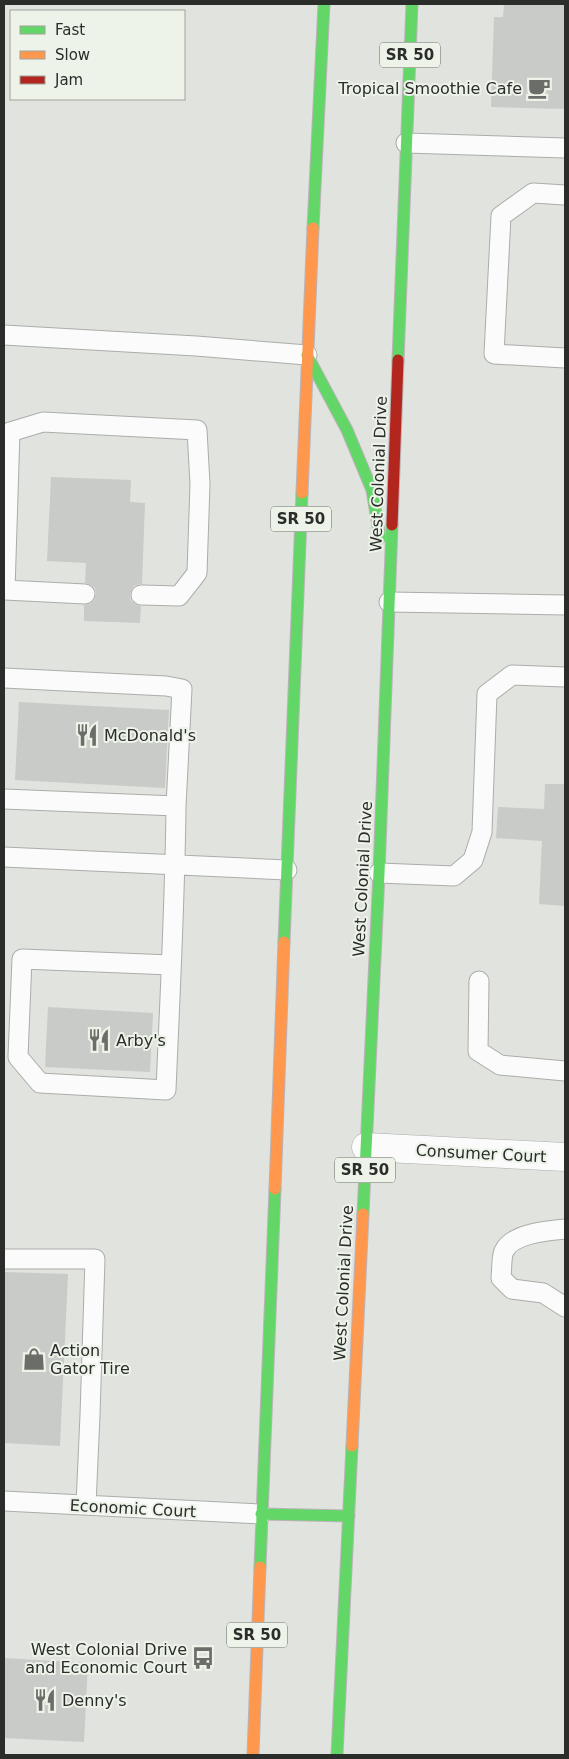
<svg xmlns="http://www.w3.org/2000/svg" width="569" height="1759" viewBox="0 0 569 1759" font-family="'DejaVu Sans',sans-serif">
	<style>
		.building { fill: #c8cbc7 }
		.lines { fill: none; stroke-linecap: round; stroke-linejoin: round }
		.lane-casing { stroke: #abadaa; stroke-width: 21 }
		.street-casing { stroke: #abadaa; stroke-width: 29 }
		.fast-casing { stroke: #bbb3b9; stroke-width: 13 }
		.slow-casing { stroke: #bbb3b9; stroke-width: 13 }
		.jam-casing { stroke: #bbb3b9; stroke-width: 13 }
		.lane { stroke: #fafbfa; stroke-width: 19 }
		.street { stroke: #fafbfa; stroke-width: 28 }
		.fast { stroke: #63d668; stroke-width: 11 }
		.slow { stroke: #ff974d; stroke-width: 11 }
		.jam { stroke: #b3261e; stroke-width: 11 }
		.labels { text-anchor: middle; stroke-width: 4; stroke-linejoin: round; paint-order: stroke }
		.shield { fill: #edf3e9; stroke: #646863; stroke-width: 1 }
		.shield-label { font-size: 15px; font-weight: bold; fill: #2a2d29 }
		.poi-label { font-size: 16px; fill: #2a2d29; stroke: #edf3e9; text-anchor: start }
		.street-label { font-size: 16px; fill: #2a2d29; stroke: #edf3e9 }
	</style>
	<rect width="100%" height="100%" fill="#e0e3de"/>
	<!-- building -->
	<path class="building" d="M 504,4 L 565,4 L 565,109 L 491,107 L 494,17 L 503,17 Z
		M 51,477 L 131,480 L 130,502 L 145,503 L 142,584 L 135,585 L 132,589 L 130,594 L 131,601 L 136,605 L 141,606 L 140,623 L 84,621 L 84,605 L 90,604 L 94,600 L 96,594 L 95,588 L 91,585 L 85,583 L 86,563 L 47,561 Z
		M 19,702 L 169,710 L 165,788 L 15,780 Z
		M 545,784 L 565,784 L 565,906 L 539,904 L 542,841 L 496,838 L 498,807 L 544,809 Z
		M 48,1007 L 153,1013 L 150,1072 L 45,1067 Z
		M 4,1272 L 68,1274 L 60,1446 L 4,1443 Z
		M 4,1658 L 88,1663 L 84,1742 L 4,1738 Z"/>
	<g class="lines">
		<defs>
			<path id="lane" d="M 406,143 L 565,148
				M 565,195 L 533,193 L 501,216 L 494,354 L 565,358
				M 4,335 L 196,346 L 307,355
				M 85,594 L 5,590 L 10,432 L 43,422 L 197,430 L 200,484 L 197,573 L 179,596 L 141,595
				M 389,602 L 565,605
				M 4,678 L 166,686 L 182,689 L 176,806
				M 4,799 L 176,806 C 175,901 170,995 166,1090 L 40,1083 L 18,1057 L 22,959 L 171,965
				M 4,857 L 287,870
				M 379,873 L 454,876 L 473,860 L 482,832 L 487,694 L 512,675 L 565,677
				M 479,981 L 478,1051 L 500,1065 L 565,1071
				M 565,1229 C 547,1231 513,1233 504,1251 C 501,1258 502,1270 501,1278 L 512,1289 L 543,1293 L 565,1307
				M 4,1259 L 95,1259 L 90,1415 L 86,1505
				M 4,1501 L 261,1514"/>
			<path id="street" d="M 366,1147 L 565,1157"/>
			<path id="fast" d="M 313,228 L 324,4
				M 307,355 L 347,430 L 372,490 L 380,538
				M 398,360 L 412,4
				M 284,942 L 302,493
				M 363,1214 L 379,873 L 392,525
				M 261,1514 L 349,1516
				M 260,1567 L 275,1189
				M 337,1755 L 352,1446"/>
			<path id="slow" d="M 302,493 L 313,228
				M 275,1189 L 284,942
				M 352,1446 L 363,1214
				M 253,1755 L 260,1567"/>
			<path id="jam" d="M 392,525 L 398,360"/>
		</defs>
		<!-- lane casing -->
		<use href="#lane" class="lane-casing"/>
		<!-- street casing -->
		<use href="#street" class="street-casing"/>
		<!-- fast casing -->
		<use href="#fast" class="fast-casing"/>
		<!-- slow casing -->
		<use href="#slow" class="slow-casing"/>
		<!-- jam casing -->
		<use href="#jam" class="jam-casing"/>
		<!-- lane -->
		<use href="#lane" class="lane"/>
		<!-- street -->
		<use href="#street" class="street"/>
		<!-- fast -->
		<use href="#fast" class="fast"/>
		<!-- slow -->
		<use href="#slow" class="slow"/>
		<!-- jam -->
		<use href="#jam" class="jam"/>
	</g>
	<!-- icons -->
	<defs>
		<symbol id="cafe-bare" viewBox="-9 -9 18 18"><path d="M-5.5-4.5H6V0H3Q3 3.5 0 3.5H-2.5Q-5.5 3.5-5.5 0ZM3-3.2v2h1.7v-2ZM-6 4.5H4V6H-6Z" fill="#6a6d68" stroke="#edf3e9" stroke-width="2.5" paint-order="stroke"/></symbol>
		<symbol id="restaurant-bare" viewBox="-9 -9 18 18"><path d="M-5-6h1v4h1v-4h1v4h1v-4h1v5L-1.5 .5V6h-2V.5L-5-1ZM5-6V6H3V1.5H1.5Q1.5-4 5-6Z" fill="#6a6d68" stroke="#edf3e9" stroke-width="2.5" paint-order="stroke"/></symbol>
		<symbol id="shop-bare" viewBox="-9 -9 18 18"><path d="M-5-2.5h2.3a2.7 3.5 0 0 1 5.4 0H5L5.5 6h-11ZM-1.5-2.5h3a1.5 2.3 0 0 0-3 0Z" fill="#6a6d68" stroke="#edf3e9" stroke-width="2.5" paint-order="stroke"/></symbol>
		<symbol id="bus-bare" viewBox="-9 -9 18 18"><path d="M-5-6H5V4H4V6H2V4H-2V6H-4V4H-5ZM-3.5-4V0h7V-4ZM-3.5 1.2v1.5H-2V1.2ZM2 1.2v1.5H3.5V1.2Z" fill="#6a6d68" stroke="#edf3e9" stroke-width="2.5" paint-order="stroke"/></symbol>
	</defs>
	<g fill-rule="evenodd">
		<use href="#cafe-bare" x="523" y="72" width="32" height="32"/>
		<use href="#restaurant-bare" x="71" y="719" width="32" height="32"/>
		<use href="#restaurant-bare" x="83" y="1024" width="32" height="32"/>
		<use href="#shop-bare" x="18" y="1343" width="32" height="32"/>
		<use href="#bus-bare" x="187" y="1642" width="32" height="32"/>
		<use href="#restaurant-bare" x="29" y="1684" width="32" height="32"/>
	</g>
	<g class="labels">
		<!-- shield labels -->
		<g class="shield">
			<rect x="380" y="42.5" width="60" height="25" rx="4"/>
			<rect x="271" y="506.5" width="60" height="25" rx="4"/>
			<rect x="335" y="1157.5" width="60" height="25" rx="4"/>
			<rect x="227" y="1622.5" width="60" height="25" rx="4"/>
		</g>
		<g class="shield-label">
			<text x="410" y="60">SR 50</text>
			<text x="301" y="524">SR 50</text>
			<text x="365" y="1175">SR 50</text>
			<text x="257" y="1640">SR 50</text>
		</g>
		<!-- poi labels -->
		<g class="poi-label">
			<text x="522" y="94" text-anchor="end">Tropical Smoothie Cafe</text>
			<text x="104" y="741">McDonald's</text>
			<text x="116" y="1046">Arby's</text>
			<text x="50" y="1356">Action<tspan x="50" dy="18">Gator Tire</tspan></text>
			<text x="187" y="1655" text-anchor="end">West Colonial Drive<tspan x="187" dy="18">and Economic Court</tspan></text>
			<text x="62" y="1706">Denny's</text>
		</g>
		<!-- street labels -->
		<g class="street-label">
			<text transform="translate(378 474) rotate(-88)" y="6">West Colonial Drive</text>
			<text transform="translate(362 879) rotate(-87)" y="6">West Colonial Drive</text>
			<text transform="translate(481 1153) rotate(3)" y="6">Consumer Court</text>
			<text transform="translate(343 1283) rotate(-87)" y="6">West Colonial Drive</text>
			<text transform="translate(133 1508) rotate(3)" y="6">Economic Court</text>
		</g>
	</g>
	<!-- border -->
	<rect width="569" height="1759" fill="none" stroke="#2a2d29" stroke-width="10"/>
	<!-- legend -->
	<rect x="10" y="10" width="175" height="90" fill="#edf3e9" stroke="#9fa49c"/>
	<rect x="20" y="26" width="25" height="8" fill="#63d668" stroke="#9fa49c"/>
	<text x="55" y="35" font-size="15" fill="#2a2d29">Fast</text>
	<rect x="20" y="51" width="25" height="8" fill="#ff974d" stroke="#9fa49c"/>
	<text x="55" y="60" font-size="15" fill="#2a2d29">Slow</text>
	<rect x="20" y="76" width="25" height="8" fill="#b3261e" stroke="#9fa49c"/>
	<text x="55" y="85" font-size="15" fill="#2a2d29">Jam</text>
</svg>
